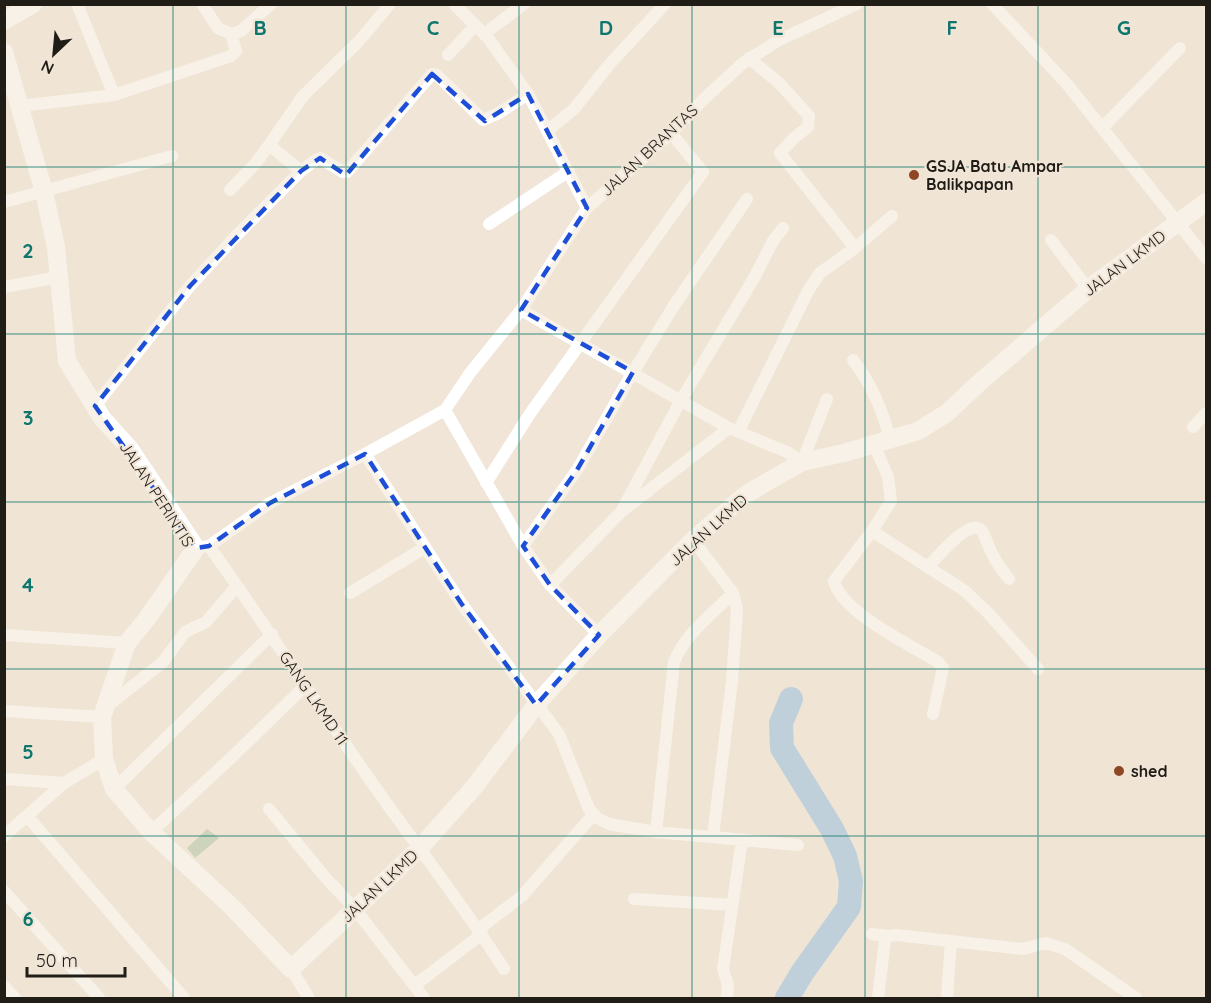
<svg xmlns="http://www.w3.org/2000/svg" width="1211" height="1003" viewBox="0 0 1211 1003" font-family="Quicksand,sans-serif">
	<style>
		.green { fill: #a5bd9c }
		.lines { fill: none; stroke-linecap: round; stroke-linejoin: round }
		.river { stroke: #85b6e1; stroke-width: 24 }
		.street { stroke: #fff; stroke-width: 12 }
		.secondary { stroke: #fff; stroke-width: 18 }
		.marked { fill: none; stroke: #1d4ed8; stroke-width: 4.5; stroke-dasharray: 12 8; stroke-linejoin: round }
		.grid { fill: none; stroke: #0f766e; stroke-width: 1.5; stroke-opacity: 0.55 }
		.poi-dot { fill: #8e4624; stroke: #f0e5d6; stroke-width: 2 }
		.labels { text-anchor: middle; stroke-width: 4.5; stroke-linejoin: round; paint-order: stroke }
		.street-label { font-size: 16px; fill: #201c16; stroke: #f0e5d6 }
		.poi-label { font-size: 16px; font-weight: bold; fill: #201c16; stroke: #f0e5d6; text-anchor: start }
		.grid-label { font-size: 20px; text-anchor: middle; font-weight: bold; fill: #0f766e; stroke: #f0e5d6; stroke-width: 4.5; stroke-linejoin: round; paint-order: stroke }
	</style>
	<rect width="100%" height="100%" fill="#f0e5d6"/>
	<!-- green -->
	<path class="green" d="M 207,829 L 219,838 L 195,858 L 187,848 Z"/>
	<g class="lines">
		<!-- river -->
		<path class="river" d="M 787,998 L 802,973 L 849,907 L 851,881 L 845,856 L 832,829 L 782,748 L 781,723 L 791,699"/>
		<!-- street -->
		<path class="street" d="M 77,4 L 114,95
			M 202,4 L 218,28 L 231,34 L 241,31 L 271,4
			M 454,4 L 488,38 L 528,94 L 587,208 L 671,133 L 706,97 L 743,63 L 779,40 L 857,4
			M 992,4 L 1066,83 L 1206,258
			M 484,34 L 524,4
			M 448,55 L 475,26
			M 749,58 L 779,83 L 809,116 L 808,127 L 795,137 L 780,153 L 855,248
			M 20,106 L 114,95 L 231,56 L 236,51 L 231,34
			M 1103,127 L 1180,48
			M 548,130 L 574,109 L 608,66 L 665,4
			M 301,171 L 314,161 L 320,158 L 343,172 L 347,172 L 432,74 L 437,75 L 483,120 L 499,113 L 528,94
			M 230,190 L 256,163 L 269,145
			M 4,202 L 172,156
			M 489,224 L 569,171
			M 1051,240 L 1088,289
			M 4,287 L 59,277
			M 521,310 L 587,208
			M 853,360 C 872,385 882,409 890,439
			M 95,406 L 190,286 L 236,236 L 301,171 L 269,145 L 303,96 L 360,40 L 390,4
			M 445,410 L 523,546 L 550,585 L 599,635
			M 1193,427 L 1206,413
			M 738,432 L 809,289 L 820,273 L 855,248 L 892,216
			M 874,444 L 888,477 L 891,501 L 872,531 L 965,591 L 988,613 L 1038,669
			M 365,454 L 445,410 L 470,373 L 521,310 L 729,428 L 787,452 L 802,462 L 827,399
			M 486,483 L 529,415 L 703,172 L 671,133
			M 621,512 L 681,400 L 754,278 L 773,241 L 783,228
			M 872,531 L 834,581 C 842,613 911,645 938,662 L 943,668 L 933,714
			M 693,540 L 733,593 L 737,610 L 732,681 L 713,836
			M 209,546 C 266,626 319,707 375,787 C 418,848 464,906 504,969
			M 523,546 L 577,470 L 633,372 L 675,304 L 747,199
			M 196,548 L 209,546 L 270,503 L 365,454 L 461,603 L 559,734 L 589,809 L 597,818 L 609,824 L 656,832 L 798,845
			M 928,567 C 936,558 968,520 980,529 C 983,531 985,538 987,542 C 992,556 999,567 1009,579
			M 550,585 L 621,512 L 729,428
			M 350,593 L 424,548
			M 4,635 L 127,643
			M 106,707 L 163,662 L 185,632 L 206,622 L 237,586
			M 4,711 L 102,717
			M 4,779 L 64,783
			M 114,789 L 272,634
			M 269,809 L 325,877 L 355,909 L 424,998
			M 27,816 L 184,998
			M 151,832 L 232,757 L 304,687
			M 656,832 L 674,662 C 685,634 712,614 733,593
			M 4,836 L 64,783 L 104,759
			M 4,891 L 99,998
			M 634,899 L 732,905
			M 479,929 L 522,896 L 594,814
			M 872,934 L 889,936
			M 291,969 L 309,998
			M 415,985 L 482,934
			M 4,986 L 15,998
			M 727,998 L 728,985 L 723,969 L 742,840
			M 878,998 L 885,940 L 889,936 L 896,935 L 1023,949 L 1046,943 L 1065,949 L 1136,998
			M 947,998 L 951,941"/>
		<!-- secondary -->
		<path class="secondary" d="M 4,21 L 33,4
			M 4,52 L 44,192 L 56,247 L 67,361 L 102,418 L 130,449 L 196,548 L 146,620 L 127,643 L 102,717 L 104,759 L 114,789 L 151,832 L 232,907 L 291,969 L 419,849 L 475,786 L 536,705 L 599,635 L 693,540 L 737,502 L 748,493 L 802,462 L 844,453 L 918,431 L 947,413 L 980,382 L 1088,289 L 1206,202"/>
	</g>
	<!-- marked area -->
	<path d="M0 0H1211V1003H0ZM 432,74 L 485,121 L 528,94 L 587,208 L 521,310 L 633,372 L 577,470 L 523,546 L 550,585 L 599,635 L 536,705 L 461,603 L 365,454 L 270,503 L 209,546 L 196,548 L 95,406 L 190,286 L 301,171 L 320,158 L 346,175 Z" fill="#f0e5d6" fill-opacity=".55" fill-rule="evenodd"/>
	<path class="marked" d="M 432,74 L 485,121 L 528,94 L 587,208 L 521,310 L 633,372 L 577,470 L 523,546 L 550,585 L 599,635 L 536,705 L 461,603 L 365,454 L 270,503 L 209,546 L 196,548 L 95,406 L 190,286 L 301,171 L 320,158 L 346,175 Z"/>
	<!-- grid -->
	<path class="grid" d="M 173,4 L 173,998M 346,4 L 346,998M 519,4 L 519,998M 692,4 L 692,998M 865,4 L 865,998M 1038,4 L 1038,998M 4,167 L 1206,167M 4,334 L 1206,334M 4,502 L 1206,502M 4,669 L 1206,669M 4,836 L 1206,836"/>
	<!-- markers -->
	<g class="poi-dot">
		<circle cx="914" cy="175" r="6"/>
		<circle cx="1119" cy="771" r="6"/>
	</g>
	<g class="labels">
		<!-- street labels -->
		<g class="street-label">
			<text transform="translate(649 150) rotate(-43)" y="6">JALAN BRANTAS</text>
			<text transform="translate(1124 263) rotate(-37)" y="6">JALAN LKMD</text>
			<text transform="translate(157 494) rotate(57)" y="6">JALAN PERINTIS</text>
			<text transform="translate(708 530) rotate(-42)" y="6">JALAN LKMD</text>
			<text transform="translate(314 698) rotate(56)" y="6">GANG LKMD 11</text>
			<text transform="translate(379 886) rotate(-43)" y="6">JALAN LKMD</text>
		</g>
		<!-- poi labels -->
		<g class="poi-label">
			<text x="926" y="172">GSJA Batu Ampar<tspan x="926" dy="18">Balikpapan</tspan></text>
			<text x="1131" y="777">shed</text>
		</g>
	</g>
	<g class="grid-label">
		<text x="260" y="35">B</text>
		<text x="433" y="35">C</text>
		<text x="606" y="35">D</text>
		<text x="778" y="35">E</text>
		<text x="952" y="35">F</text>
		<text x="1124" y="35">G</text>
		<text x="28" y="258">2</text>
		<text x="28" y="425">3</text>
		<text x="28" y="592">4</text>
		<text x="28" y="759">5</text>
		<text x="28" y="926">6</text>
	</g>
	<!-- border -->
	<rect width="1211" height="1003" fill="none" stroke="#201c16" stroke-width="12"/>
	<!-- north arrow -->
	<g transform="translate(54 54) rotate(206)" stroke="#f0e5d6" stroke-width="4.5" paint-order="stroke">
	<path d="M0-4.5L10 22L0 15L-10 22Z" fill="#201c16"/>
	<text y="-9" font-size="16" font-weight="bold" text-anchor="middle" fill="#201c16">N</text>
	</g>
	<!-- scale -->
	<path d="M27 967v9h98v-9" fill="none" stroke="#201c16" stroke-width="3"/>
	<text x="36" y="967" font-size="18" fill="#201c16" stroke="#f0e5d6" stroke-width="4.5" paint-order="stroke">50 m</text>
</svg>
